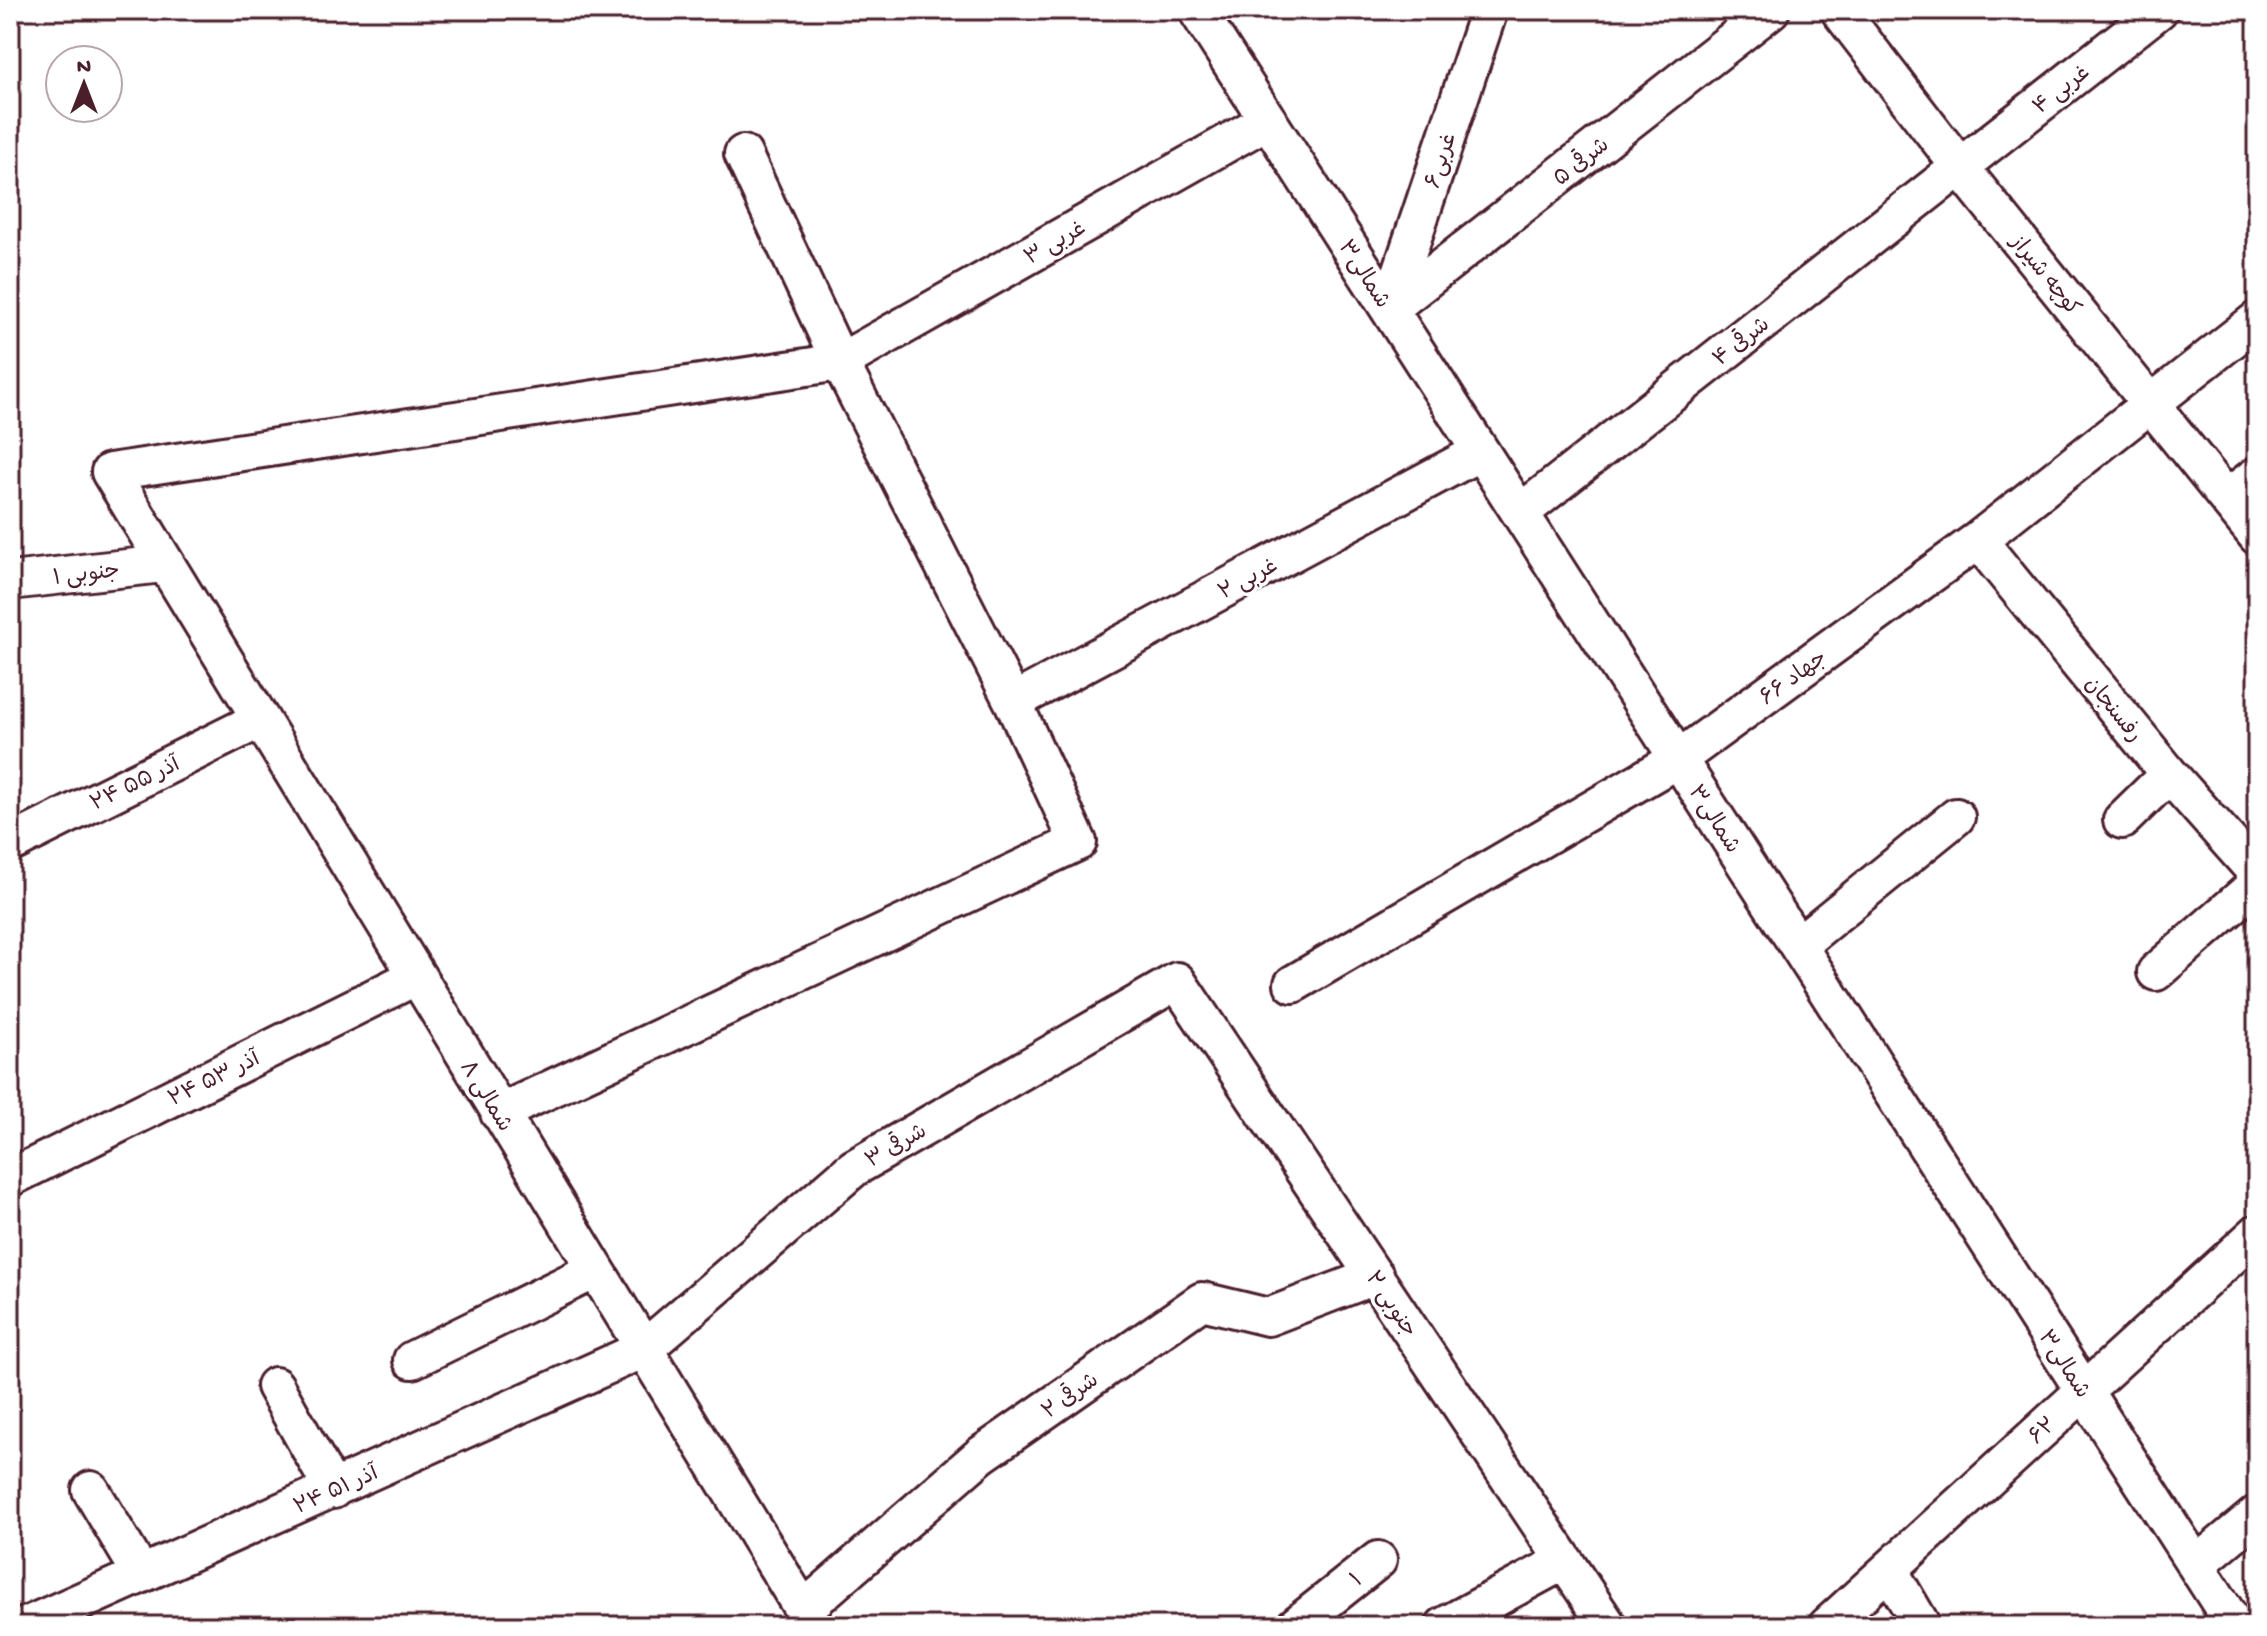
<svg xmlns="http://www.w3.org/2000/svg" width="2267" height="1636" viewBox="0 0 2267 1636" font-family="'Gochi Hand','Playpen Sans Arabic',sans-serif">
	<style>
		.lines { fill: none; stroke-linecap: round; stroke-linejoin: round }
		.minor-casing { stroke: #4a1f2b; stroke-width: 42 }
		.minor { stroke: #fff; stroke-width: 36 }
		.labels { text-anchor: middle; stroke-width: 7; stroke-linejoin: round; paint-order: stroke }
		.street-label { font-size: 22px; fill: #4a1f2b; stroke: #fff }
	</style>
	<rect width="100%" height="100%" fill="#fff"/>
	<filter id="ink" filterUnits="userSpaceOnUse"><feTurbulence type="fractalNoise" baseFrequency=".0125" numOctaves="2"/><feDisplacementMap in="SourceGraphic" scale="16" xChannelSelector="R" yChannelSelector="G"/><feConvolveMatrix kernelMatrix="1 2 1 2 8 2 1 2 1" color-interpolation-filters="sRGB"/></filter>
	<g filter="url(#ink)">
		<g class="lines">
			<defs>
				<path id="minor" d="M 1197,10 L 2235,1626
					M 1839,10 L 1960,167 L 2257,536
					M 1389,309 L 1771,10
					M 1389,309 L 1489,10
					M 2227,498 L 2257,475
					M 1520,513 L 2159,10
					M 1978,540 L 2169,774 L 2257,873
					M 10,581 L 163,564
					M 1013,702 L 1480,452
					M 2122,820 L 2169,774
					M 10,844 L 259,720
					M 1798,945 L 1956,817
					M 2156,972 L 2257,884
					M 1293,984 L 1678,759 L 1978,540 L 2257,320
					M 499,1113 L 1078,842 L 1013,702 L 840,362 L 743,154
					M 10,1178 L 415,977
					M 412,1360 L 595,1270
					M 275,1386 L 333,1490
					M 91,1490 L 141,1574
					M 2196,1565 L 2257,1514
					M 1889,1570 L 1922,1626
					M 803,1610 L 981,1455 L 1202,1301 L 1268,1317 L 1375,1276
					M 26,1626 L 644,1349 L 854,1168 L 1177,981 L 1608,1626
					M 813,1626 L 110,472 L 840,362 L 1268,120
					M 1295,1626 L 1378,1560
					M 1444,1626 L 1564,1561
					M 1827,1626 L 2257,1233"/>
			</defs>
			<!-- minor casing -->
			<use href="#minor" class="minor-casing"/>
			<!-- minor -->
			<use href="#minor" class="minor"/>
		</g>
	</g>
	<g class="labels">
		<!-- street labels -->
		<g class="street-label">
			<text transform="translate(2060 88) rotate(-38)" y="8">غربی ۴</text>
			<text transform="translate(1439 160) rotate(-72)" y="8">غربی۶</text>
			<text transform="translate(1580 160) rotate(-38)" y="8">شرقی ۵</text>
			<text transform="translate(1054 241) rotate(-30)" y="8">غربی ۳</text>
			<text transform="translate(1366 273) rotate(57)" y="8">شمالی۳</text>
			<text transform="translate(2047 274) rotate(51)" y="8">کوچه شیراز</text>
			<text transform="translate(1740 340) rotate(-38)" y="8">شرقی ۴</text>
			<text transform="translate(86 572) rotate(-7)" y="8">۱ جنوبی</text>
			<text transform="translate(1247 577) rotate(-28)" y="8">غربی ۲</text>
			<text transform="translate(1792 676) rotate(-36)" y="8">جهاد ۶۶</text>
			<text transform="translate(2115 708) rotate(51)" y="8">رفسنجان</text>
			<text transform="translate(134 782) rotate(-26)" y="8">۲۴ آذر ۵۵</text>
			<text transform="translate(1716 818) rotate(57)" y="8">شمالی۳</text>
			<text transform="translate(213 1077) rotate(-26)" y="8">۲۴ آذر ۵۳</text>
			<text transform="translate(488 1095) rotate(58)" y="8">شمالی ۸</text>
			<text transform="translate(895 1144) rotate(-30)" y="8">۳ شرقی</text>
			<text transform="translate(1393 1303) rotate(56)" y="8">۲ جنوبی</text>
			<text transform="translate(2066 1363) rotate(57)" y="8">شمالی۳</text>
			<text transform="translate(1069 1394) rotate(-35)" y="8">۲ شرقی</text>
			<text transform="translate(2041 1429) rotate(-43)" y="8">۶۲</text>
			<text transform="translate(335 1488) rotate(-24)" y="8">۲۴ آذر ۵۱</text>
			<text transform="translate(1355 1578) rotate(-39)" y="8">۱</text>
		</g>
	</g>
	<!-- margin -->
	<rect width="2267" height="1636" fill="none" stroke="#fff" stroke-width="40"/>
	<rect x="20" y="20" width="2227" height="1596" fill="none" stroke="#4a1f2b" stroke-width="3" filter="url(#ink)"/>
	<!-- north arrow -->
	<g transform="translate(84 84)"><circle r="38" fill="#ffffff" stroke="#b7a5aa" stroke-width="2"/>
	<path d="M0-6L14 30L0 20L-14 30Z" fill="#4a1f2b"/>
	<text y="-12" font-size="22" font-weight="bold" text-anchor="middle" fill="#4a1f2b">N</text>
	</g>
</svg>
